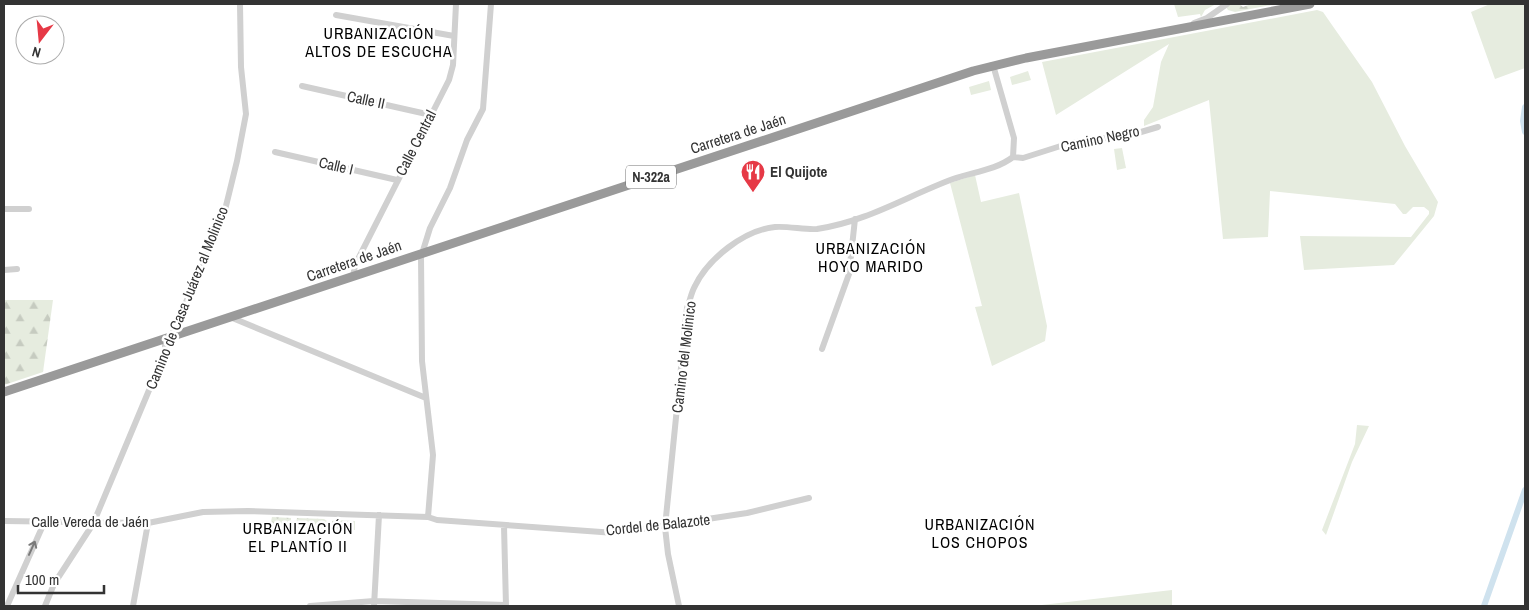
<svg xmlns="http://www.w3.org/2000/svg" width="1529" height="610" viewBox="0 0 1529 610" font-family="'Archivo Narrow',sans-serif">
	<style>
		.grass { fill: #e6ecdf }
		.forest { fill: url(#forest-firs) }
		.park { fill: url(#park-dots) }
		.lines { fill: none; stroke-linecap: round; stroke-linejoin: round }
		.canal { stroke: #cfe2ee; stroke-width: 6 }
		.minor { stroke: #d0d0d0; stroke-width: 6 }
		.highway { stroke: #9a9a9a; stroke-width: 9 }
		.oneway { stroke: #7a7a7a }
		.labels { text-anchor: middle; stroke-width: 5; stroke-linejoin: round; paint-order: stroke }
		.shield { fill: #fff; stroke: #707070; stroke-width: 1 }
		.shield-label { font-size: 14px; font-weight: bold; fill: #333 }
		.street-label { font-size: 15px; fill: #333; stroke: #fff }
		.poi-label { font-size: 15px; font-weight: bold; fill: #333; stroke: #fff; text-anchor: start }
		.neighbourhood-label { font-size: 16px; letter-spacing: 1px; fill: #000; stroke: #fff }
	</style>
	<defs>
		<pattern id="forest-firs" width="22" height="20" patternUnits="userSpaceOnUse" patternTransform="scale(1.25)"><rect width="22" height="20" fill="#e6ecdf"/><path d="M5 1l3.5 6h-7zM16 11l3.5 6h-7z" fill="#c6cbc0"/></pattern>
		<pattern id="park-dots" width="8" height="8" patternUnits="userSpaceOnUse" patternTransform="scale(1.25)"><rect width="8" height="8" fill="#e6ecdf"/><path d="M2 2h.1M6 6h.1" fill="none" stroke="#c6cbc0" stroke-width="1.8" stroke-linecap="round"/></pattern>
	</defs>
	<rect width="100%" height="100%" fill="#fff"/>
	<!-- grass -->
	<path class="grass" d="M 1174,4 L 1216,4 L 1205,10 L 1201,17 L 1200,14 L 1178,17 Z
		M 1490,4 L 1525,4 L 1525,68 L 1495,79 L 1471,12 Z
		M 1317,10 L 1323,12 L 1332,25 L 1372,82 L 1405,146 L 1438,202 L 1434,216 L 1394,265 L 1304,270 L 1300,236 L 1411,237 L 1429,214 L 1429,211 L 1424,207 L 1413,207 L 1406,214 L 1403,214 L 1395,204 L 1270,191 L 1268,237 L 1223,239 L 1209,100 L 1144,126 L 1144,120 L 1153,107 L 1161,62 L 1169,44 L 1056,115 L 1042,62 Z
		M 1028,71 L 1031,80 L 1012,85 L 1010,77 Z
		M 989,81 L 991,90 L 971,95 L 969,87 Z
		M 1122,148 L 1126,168 L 1117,170 L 1114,149 Z
		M 975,175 L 981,202 L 1019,193 L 1047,326 L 1045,341 L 992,366 L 975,307 L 982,306 L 950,183 Z
		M 1357,425 L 1369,426 L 1352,462 L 1326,535 L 1322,530 L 1355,444 Z
		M 1172,590 L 1172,606 L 1033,606 Z"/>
	<!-- forest -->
	<path class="forest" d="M 1229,4 L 1239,4 L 1243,7 L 1251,4 L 1276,4 L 1235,12 L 1228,10 L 1226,7 Z
		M 4,300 L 53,300 L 43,372 L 4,385 Z"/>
	<!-- park -->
	<path class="park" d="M 272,517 L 291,518 L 291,523 L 296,523 L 297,518 L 324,519 L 327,521 L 326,529 L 270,526 Z
		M 335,520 L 355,521 L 355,530 L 332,529 L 332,521 Z"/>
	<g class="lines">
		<!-- canal -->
		<path class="canal" d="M 1525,107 L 1523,121 L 1525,132
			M 1484,606 L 1525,490"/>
		<!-- minor -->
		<path class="minor" d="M 336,15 L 454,36
			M 1194,23 L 1207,18 L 1227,4
			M 302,86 L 431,115
			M 275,152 L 397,180
			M 1013,157 L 1023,158 L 1067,144 L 1092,139 L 1124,137 L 1158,127
			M 4,209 L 29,209
			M 4,270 L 17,269
			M 353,277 L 355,265 L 449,80 L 453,65 L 456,4
			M 230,317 L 426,398
			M 822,349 L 849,274 L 855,219
			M 428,517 L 433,455 L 422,361 L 421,257 L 430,228 L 450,188 L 467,140 L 483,109 L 491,4
			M 4,521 L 148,523 L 203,512 L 248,511 L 428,517 L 437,520 L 615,533 L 747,513 L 809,498
			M 504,526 L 506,606
			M 7,606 L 44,523
			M 45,606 L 54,584 L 93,524 L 165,352 L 165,344 L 174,330 L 224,214 L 237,161 L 246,114 L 241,67 L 240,4
			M 133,606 L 148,523
			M 310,606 L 374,601 L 506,605
			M 374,606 L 379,515
			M 679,606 L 668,554 L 665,527 L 687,308 C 690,301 691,293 695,286 C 708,259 744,230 775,227 C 789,226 805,230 817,229 C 866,222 907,196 953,179 C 973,172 996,170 1013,157 L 1014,138 L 993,65"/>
		<!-- highway -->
		<path class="highway" d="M 4,392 L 973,71 L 1026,58 L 1310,4"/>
	</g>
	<!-- one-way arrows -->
	<defs><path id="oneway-shaft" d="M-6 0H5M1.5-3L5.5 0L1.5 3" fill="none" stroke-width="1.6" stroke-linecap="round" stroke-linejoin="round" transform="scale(1.25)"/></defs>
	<use class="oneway" href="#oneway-shaft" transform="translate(32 548) rotate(-66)"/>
	<!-- icons -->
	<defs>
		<symbol id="restaurant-pin" viewBox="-11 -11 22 30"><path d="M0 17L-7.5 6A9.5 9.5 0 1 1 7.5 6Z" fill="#e63946" stroke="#fff"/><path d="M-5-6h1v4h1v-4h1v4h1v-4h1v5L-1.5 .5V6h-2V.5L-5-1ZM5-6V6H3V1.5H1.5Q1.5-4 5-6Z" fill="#fff"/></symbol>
	</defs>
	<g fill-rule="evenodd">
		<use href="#restaurant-pin" x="739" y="158" width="28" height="38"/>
	</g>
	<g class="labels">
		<!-- shield labels -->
		<rect class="shield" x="626" y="165.5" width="50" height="23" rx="4"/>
		<g class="shield-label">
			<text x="651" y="182">N-322a</text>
		</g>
		<!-- street labels -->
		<g class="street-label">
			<text transform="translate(366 100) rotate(12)" y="5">Calle II</text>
			<text transform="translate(738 134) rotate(-18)" y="5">Carretera de Jaén</text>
			<text transform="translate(1100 139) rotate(-12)" y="5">Camino Negro</text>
			<text transform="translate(416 143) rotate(-63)" y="5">Calle Central</text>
			<text transform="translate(336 166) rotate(13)" y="5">Calle I</text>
			<text transform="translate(354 261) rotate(-19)" y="5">Carretera de Jaén</text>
			<text transform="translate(187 298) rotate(-68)" y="5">Camino de Casa Juárez al Molinico</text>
			<text transform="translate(684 357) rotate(-83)" y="5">Camino del Molinico</text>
			<text x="90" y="527">Calle Vereda de Jaén</text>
			<text transform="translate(658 525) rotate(-6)" y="5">Cordel de Balazote</text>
		</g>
		<!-- poi labels -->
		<g class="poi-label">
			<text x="770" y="177">El Quijote</text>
		</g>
		<!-- neighbourhood labels -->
		<g class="neighbourhood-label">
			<text x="379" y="39">URBANIZACIÓN<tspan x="379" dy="18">ALTOS DE ESCUCHA</tspan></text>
			<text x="871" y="254">URBANIZACIÓN<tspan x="871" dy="18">HOYO MARIDO</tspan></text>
			<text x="980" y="530">URBANIZACIÓN<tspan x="980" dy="18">LOS CHOPOS</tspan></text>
			<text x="298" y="534">URBANIZACIÓN<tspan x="298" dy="18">EL PLANTÍO II</tspan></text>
		</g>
	</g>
	<!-- border -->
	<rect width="1529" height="610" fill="none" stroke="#333333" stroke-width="10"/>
	<!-- north arrow -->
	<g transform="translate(40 40) rotate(196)"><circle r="24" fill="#ffffff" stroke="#adadad"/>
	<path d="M0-4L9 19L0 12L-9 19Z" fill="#e63946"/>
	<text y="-8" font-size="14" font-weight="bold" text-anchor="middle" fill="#333333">N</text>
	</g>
	<!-- scale -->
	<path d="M18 585v8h86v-8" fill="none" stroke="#333333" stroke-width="2.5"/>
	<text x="25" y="585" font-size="15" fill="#333333" stroke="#ffffff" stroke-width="4" paint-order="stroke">100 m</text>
</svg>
